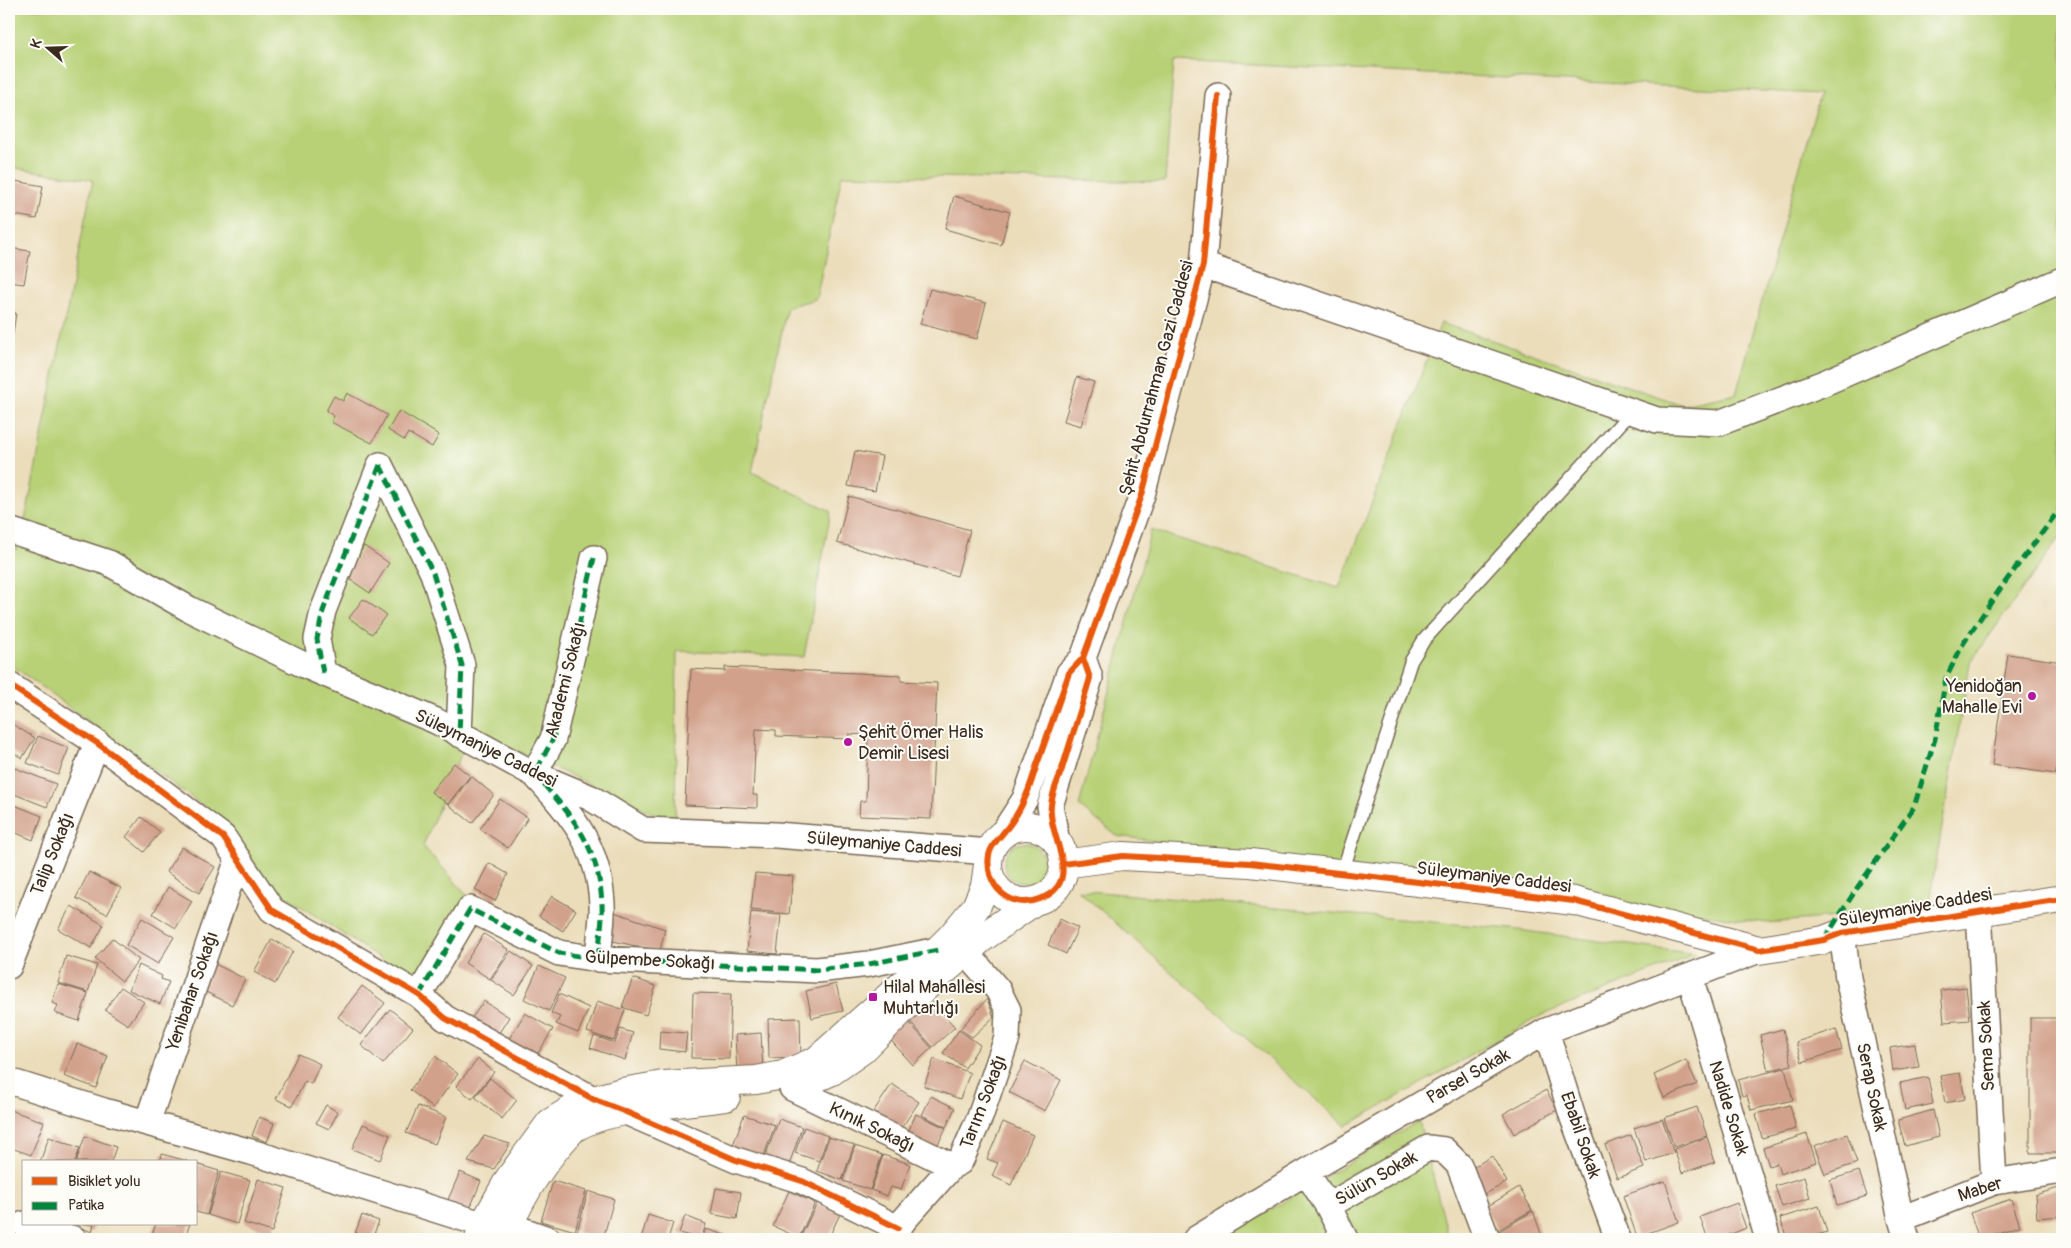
<svg xmlns="http://www.w3.org/2000/svg" width="2071" height="1248" viewBox="0 0 2071 1248" font-family="Pangolin,sans-serif">
	<style>
		.green { fill: #b8d177; stroke: #7a7e4a }
		.building { fill: #d2a18b }
		.lines { fill: none; stroke-linecap: round; stroke-linejoin: round }
		.service-casing { stroke: #796955; stroke-width: 15 }
		.minor-casing { stroke: #796955; stroke-width: 28 }
		.tertiary-casing { stroke: #796955; stroke-width: 30 }
		.service { stroke: #fff; stroke-width: 12 }
		.minor { stroke: #fff; stroke-width: 25 }
		.tertiary { stroke: #fff; stroke-width: 28 }
		.quiet { stroke: #00873e; stroke-width: 5; stroke-dasharray: 10 5; stroke-linecap: butt }
		.cycleway-casing { stroke: #fdfcf7; stroke-width: 9 }
		.cycleway { stroke: #e8590c; stroke-width: 6 }
		.poi-dot { fill: #b5179e; stroke: #fdfcf7; stroke-width: 2 }
		.labels { text-anchor: middle; stroke-width: 4; stroke-linejoin: round; paint-order: stroke }
		.street-label { font-size: 18px; fill: #3b2a1e; stroke: #fdfcf7 }
		.poi-label { font-size: 18px; fill: #3b2a1e; stroke: #fdfcf7; text-anchor: start }
	</style>
	<rect width="100%" height="100%" fill="#fdfcf7"/>
	<filter id="ink" filterUnits="userSpaceOnUse"><feTurbulence type="fractalNoise" baseFrequency=".02" numOctaves="2"/><feDisplacementMap in="SourceGraphic" scale="10" xChannelSelector="R" yChannelSelector="G"/><feConvolveMatrix kernelMatrix="1 2 1 2 8 2 1 2 1" color-interpolation-filters="sRGB"/></filter>
	<filter id="wash" filterUnits="userSpaceOnUse"><feTurbulence type="fractalNoise" baseFrequency=".0096" numOctaves="4" result="noise"/><feDisplacementMap in="SourceGraphic" scale="20" xChannelSelector="R" yChannelSelector="G"/><feGaussianBlur stdDeviation="1.12" result="paint"/><feColorMatrix in="noise" values="0 0 0 0 0 0 0 0 0 0 0 0 0 0 0 0 0 1.4 0 .05"/><feComposite in="paint" operator="in"/></filter>
	<g filter="url(#wash)">
		<rect width="100%" height="100%" fill="#ebddba"/>
		<!-- green -->
		<path class="green" d="M 9,9 L 2062,9 L 2062,534 L 1970,663 L 1928,909 L 1767,923 L 1117,836 L 1079,806 L 1151,530 L 1339,588 L 1441,323 L 1683,405 L 1736,394 L 1820,94 L 1174,61 L 1165,182 L 842,175 L 816,299 L 787,307 L 752,472 L 831,511 L 804,657 L 677,651 L 675,823 L 471,730 L 423,846 L 467,895 L 414,981 L 264,882 L 228,824 L 9,663 L 9,550 L 16,550 L 27,511 L 93,180 L 9,167 Z
			M1004 863a20 20 0 1 1 40 0a20 20 0 1 1-40 0Z
			M 1078,890 L 1511,929 L 1696,954 L 1542,1015 L 1346,1126 Z
			M 1419,1121 L 1449,1239 L 1221,1239 Z"/>
		<g id="blocks">
			<!-- building -->
			<path class="building" d="M 9,180 L 43,186 L 37,219 L 9,214 Z
				M 954,196 L 1010,212 L 1001,245 L 945,229 Z
				M 9,248 L 30,251 L 24,284 L 9,282 Z
				M 930,289 L 986,303 L 977,339 L 920,324 Z
				M 9,312 L 16,313 L 11,347 L 9,346 Z
				M 1077,377 L 1094,382 L 1081,426 L 1064,421 Z
				M 347,393 L 387,415 L 372,443 L 331,422 L 334,416 L 326,411 L 334,396 L 343,401 Z
				M 399,411 L 439,435 L 432,447 L 408,433 L 404,440 L 388,430 Z
				M 855,451 L 882,456 L 875,491 L 848,486 Z
				M 849,496 L 970,530 L 957,576 L 837,543 Z
				M 364,546 L 389,563 L 370,593 L 345,576 Z
				M 363,599 L 386,615 L 372,634 L 349,618 Z
				M 2008,654 L 2062,662 L 2062,730 L 2056,774 L 1992,765 Z
				M 725,667 L 901,675 L 901,681 L 937,683 L 931,819 L 859,816 L 860,801 L 866,801 L 868,735 L 849,734 L 849,739 L 776,736 L 776,730 L 756,729 L 753,795 L 757,795 L 757,808 L 685,805 L 691,669 L 725,671 Z
				M 9,722 L 35,738 L 22,758 L 9,750 Z
				M 38,736 L 69,748 L 58,775 L 27,763 Z
				M 454,763 L 470,776 L 448,804 L 431,792 Z
				M 15,768 L 56,784 L 47,807 L 9,792 L 9,783 Z
				M 471,776 L 494,795 L 472,823 L 449,805 Z
				M 500,799 L 528,818 L 508,848 L 480,829 Z
				M 12,804 L 42,816 L 33,840 L 9,830 L 9,811 Z
				M 141,817 L 160,832 L 144,852 L 126,837 Z
				M 182,847 L 215,867 L 199,893 L 166,872 Z
				M 489,863 L 508,874 L 495,901 L 475,890 Z
				M 89,872 L 121,888 L 107,914 L 76,898 Z
				M 755,873 L 793,876 L 789,914 L 751,910 Z
				M 168,887 L 192,901 L 176,928 L 153,914 Z
				M 552,896 L 576,910 L 563,931 L 539,916 Z
				M 71,906 L 104,925 L 91,948 L 58,929 Z
				M 614,912 L 665,929 L 660,951 L 608,940 Z
				M 751,912 L 781,915 L 777,954 L 747,951 Z
				M 142,918 L 174,937 L 158,964 L 126,945 Z
				M 1060,919 L 1078,928 L 1066,954 L 1048,945 Z
				M 484,934 L 509,950 L 490,979 L 465,963 Z
				M 112,938 L 139,960 L 122,981 L 95,959 Z
				M 272,939 L 293,951 L 275,984 L 254,972 Z
				M 511,951 L 533,966 L 514,995 L 491,980 Z
				M 66,956 L 97,965 L 88,992 L 58,983 Z
				M 211,962 L 245,979 L 232,1005 L 198,988 Z
				M 139,965 L 162,976 L 161,979 L 169,982 L 160,1004 L 129,990 Z
				M 539,966 L 565,978 L 549,1011 L 524,999 Z
				M 633,978 L 656,986 L 646,1015 L 622,1007 Z
				M 58,984 L 88,993 L 79,1021 L 55,1013 L 58,1005 L 52,1003 Z
				M 836,984 L 843,1011 L 812,1018 L 806,991 Z
				M 362,986 L 385,1003 L 361,1035 L 338,1017 Z
				M 121,987 L 144,1002 L 128,1025 L 105,1010 Z
				M 1966,987 L 1970,1020 L 1944,1022 L 1941,990 Z
				M 693,993 L 731,994 L 729,1059 L 691,1058 Z
				M 559,994 L 589,1008 L 578,1033 L 556,1024 L 560,1017 L 551,1013 Z
				M 928,997 L 955,1027 L 933,1047 L 906,1017 Z
				M 987,999 L 994,1017 L 972,1037 L 960,1029 Z
				M 484,1001 L 509,1017 L 497,1036 L 471,1019 Z
				M 597,1001 L 625,1010 L 614,1041 L 587,1032 Z
				M 390,1009 L 413,1028 L 383,1064 L 361,1045 Z
				M 525,1013 L 553,1029 L 534,1060 L 506,1044 Z
				M 800,1018 L 801,1057 L 769,1058 L 768,1019 Z
				M 905,1018 L 932,1048 L 913,1065 L 886,1035 Z
				M 2030,1018 L 2062,1018 L 2062,1130 L 2058,1130 L 2058,1153 L 2030,1153 Z
				M 620,1029 L 633,1033 L 625,1060 L 590,1048 L 594,1036 L 615,1043 Z
				M 1783,1029 L 1792,1065 L 1768,1071 L 1760,1035 Z
				M 1836,1029 L 1842,1050 L 1802,1062 L 1796,1042 Z
				M 959,1030 L 980,1045 L 965,1068 L 943,1053 Z
				M 660,1031 L 687,1033 L 685,1052 L 659,1049 Z
				M 761,1033 L 763,1071 L 737,1073 L 735,1035 Z
				M 77,1044 L 108,1056 L 96,1088 L 64,1076 Z
				M 1915,1044 L 1919,1067 L 1893,1071 L 1890,1048 Z
				M 298,1054 L 320,1064 L 311,1084 L 305,1081 L 292,1106 L 276,1099 Z
				M 435,1056 L 458,1074 L 433,1108 L 410,1090 Z
				M 478,1059 L 494,1072 L 472,1099 L 456,1086 Z
				M 934,1059 L 970,1073 L 960,1099 L 924,1086 Z
				M 1686,1060 L 1697,1084 L 1664,1098 L 1654,1075 Z
				M 1025,1061 L 1061,1080 L 1045,1111 L 1009,1092 Z
				M 1785,1068 L 1793,1100 L 1751,1110 L 1747,1095 L 1742,1096 L 1738,1080 Z
				M 1960,1073 L 1965,1099 L 1945,1103 L 1940,1076 Z
				M 1928,1077 L 1933,1104 L 1905,1110 L 1900,1083 Z
				M 490,1078 L 517,1100 L 502,1119 L 475,1097 Z
				M 892,1084 L 919,1102 L 900,1130 L 873,1112 Z
				M 1546,1090 L 1557,1110 L 1514,1134 L 1503,1114 Z
				M 931,1096 L 955,1108 L 946,1127 L 922,1115 Z
				M 326,1105 L 338,1112 L 329,1129 L 316,1123 Z
				M 1790,1105 L 1796,1129 L 1762,1138 L 1756,1114 Z
				M 418,1106 L 446,1117 L 435,1144 L 406,1133 Z
				M 1697,1107 L 1707,1136 L 1674,1147 L 1664,1118 Z
				M 10,1110 L 44,1122 L 31,1155 L 9,1147 Z
				M 1933,1110 L 1939,1137 L 1905,1146 L 1898,1120 Z
				M 916,1114 L 946,1128 L 936,1148 L 907,1134 Z
				M 744,1115 L 775,1125 L 761,1164 L 730,1153 Z
				M 259,1117 L 274,1123 L 267,1142 L 252,1136 Z
				M 779,1119 L 802,1127 L 789,1165 L 765,1157 Z
				M 1662,1119 L 1674,1153 L 1646,1162 L 1634,1128 Z
				M 1003,1122 L 1033,1135 L 1011,1185 L 992,1176 L 998,1163 L 987,1159 Z
				M 363,1124 L 390,1135 L 380,1160 L 352,1149 Z
				M 804,1127 L 828,1136 L 819,1161 L 795,1153 Z
				M 1807,1134 L 1816,1162 L 1780,1174 L 1777,1163 L 1769,1166 L 1763,1148 Z
				M 1847,1134 L 1857,1163 L 1825,1174 L 1814,1146 Z
				M 1631,1135 L 1644,1168 L 1617,1178 L 1605,1145 Z
				M 85,1136 L 116,1147 L 111,1162 L 76,1162 Z
				M 484,1136 L 510,1144 L 494,1169 L 468,1162 Z
				M 49,1137 L 80,1148 L 75,1162 L 40,1162 Z
				M 829,1137 L 854,1145 L 842,1180 L 817,1171 Z
				M 1707,1137 L 1715,1162 L 1682,1173 L 1674,1149 Z
				M 855,1146 L 882,1155 L 870,1190 L 843,1181 Z
				M 162,1154 L 187,1161 L 187,1162 L 160,1162 Z
				M 883,1155 L 910,1164 L 901,1190 L 891,1187 L 887,1196 L 871,1190 Z
				M 1492,1156 L 1507,1182 L 1482,1196 L 1467,1171 Z
				M 196,1164 L 219,1171 L 207,1215 L 196,1212 Z
				M 1859,1171 L 1867,1196 L 1837,1205 L 1830,1180 Z
				M 221,1172 L 250,1180 L 237,1224 L 208,1215 Z
				M 460,1172 L 481,1181 L 469,1211 L 447,1202 Z
				M 1804,1177 L 1810,1198 L 1782,1207 L 1775,1186 Z
				M 258,1179 L 286,1188 L 272,1232 L 244,1223 Z
				M 553,1181 L 586,1191 L 575,1231 L 541,1221 Z
				M 1665,1181 L 1679,1222 L 1637,1237 L 1623,1196 Z
				M 1519,1187 L 1532,1210 L 1498,1230 L 1485,1208 Z
				M 2062,1187 L 2062,1216 L 2037,1218 L 2035,1195 Z
				M 716,1188 L 741,1192 L 737,1219 L 711,1214 Z
				M 588,1191 L 614,1199 L 603,1239 L 577,1232 Z
				M 789,1191 L 815,1203 L 799,1238 L 773,1226 Z
				M 2011,1199 L 2020,1226 L 1979,1239 L 1970,1213 Z
				M 817,1203 L 840,1214 L 828,1239 L 802,1239 L 800,1238 Z
				M 1737,1203 L 1746,1228 L 1719,1239 L 1708,1239 L 1700,1217 Z
				M 1819,1206 L 1827,1232 L 1806,1239 L 1787,1239 L 1780,1218 Z
				M 1533,1211 L 1543,1239 L 1492,1239 L 1491,1236 Z
				M 362,1215 L 379,1221 L 372,1239 L 353,1239 Z
				M 648,1215 L 673,1223 L 668,1239 L 641,1239 Z
				M 685,1216 L 706,1224 L 701,1239 L 679,1233 Z
				M 70,1224 L 94,1224 L 92,1232 Z
				M 156,1224 L 190,1224 L 184,1239 L 150,1239 Z
				M 706,1229 L 731,1237 L 730,1239 L 702,1239 Z"/>
		</g>
	</g>
	<g filter="url(#ink)">
		<use href="#blocks" fill-opacity="0" stroke="#796955" stroke-width="1"/>
		<g class="lines">
			<defs>
				<path id="service" d="M 1342,873 L 1411,661 L 1424,640 L 1632,411"/>
				<path id="minor" d="M 1203,265 L 1657,420 L 1719,423 L 1824,383 L 2062,280
					M 380,465 L 433,573 L 462,665 L 459,734
					M 9,530 L 109,563 L 189,609 L 304,665 L 436,721 L 534,774 L 591,798 L 643,830 L 776,835 L 990,852
					M 594,558 L 553,739 L 534,774 C 572,815 599,846 602,904 C 603,922 599,941 598,959
					M 323,673 L 317,639 L 323,611 L 380,465
					M 9,685 L 97,743 L 223,837 L 272,910 L 419,995 L 445,1018 L 595,1100
					M 1003,833 L 1025,799 L 1069,673 L 1083,658 L 1142,495 L 1203,265 L 1218,96
					M 1057,842 L 1050,806 L 1090,678 L 1083,658
					M 1979,911 L 1994,1182
					M 1842,933 L 1848,978 L 1901,1219 L 1907,1239
					M 9,966 L 97,743
					M 1690,977 L 1768,1239
					M 419,995 L 470,909 L 559,953 L 598,959 L 817,970 L 869,964 L 938,950
					M 1546,1031 L 1573,1118 L 1618,1239
					M 9,1081 L 104,1111 L 251,1152 L 485,1225
					M 792,1088 L 952,1166
					M 626,1112 L 736,1160 L 802,1181 L 898,1228
					M 147,1123 L 238,859
					M 1306,1172 L 1328,1206 L 1345,1239
					M 1328,1206 L 1428,1148 L 1444,1150 L 1459,1165 L 1487,1239
					M 1901,1219 L 1994,1182 L 2062,1171
					M 24,1224 L 74,1239
					M 508,1225 L 548,1239
					M 891,1239 L 904,1220 L 952,1166 L 960,1162 L 980,1117 L 1007,1038 L 1008,1010 L 998,990 L 966,952
					M 1196,1239 L 1306,1172 L 1546,1031 L 1759,950"/>
				<path id="tertiary" d="M988 864a38 38 0 1 1 76 0a38 38 0 1 1-76 0Z
					M 1063,864 L 1123,856 L 1250,863 L 1418,882 L 1574,901 L 1759,950 L 1824,940 L 1842,933 L 2062,899
					M 805,1083 L 832,1071 L 862,1050 L 923,989 L 982,938 L 1033,902
					M 479,1239 L 488,1217 L 509,1179 L 550,1123 L 568,1112 L 587,1102 L 622,1092 L 663,1085 L 756,1080 L 783,1075 L 816,1061 L 909,979 L 952,936 L 976,907 L 985,886 L 988,865
					M 503,1239 C 517,1204 536,1171 561,1142 C 565,1138 569,1132 574,1128 C 607,1107 686,1103 726,1097"/>
			</defs>
			<!-- service casing -->
			<use href="#service" class="service-casing"/>
			<!-- minor casing -->
			<use href="#minor" class="minor-casing"/>
			<!-- tertiary casing -->
			<use href="#tertiary" class="tertiary-casing"/>
			<!-- service -->
			<use href="#service" class="service"/>
			<!-- minor -->
			<use href="#minor" class="minor"/>
			<!-- tertiary -->
			<use href="#tertiary" class="tertiary"/>
			<!-- quiet -->
			<path class="quiet" d="M 380,465 L 433,573 L 462,665 L 459,734
				M 594,558 L 553,739 L 534,774 C 572,815 599,846 602,904 C 603,922 599,941 598,959
				M 323,673 L 317,639 L 323,611 L 380,465
				M 1824,940 L 1857,888 L 1914,807 L 1935,739 L 1946,678 L 1963,644 L 2000,589 L 2062,506
				M 419,995 L 470,909 L 559,953 L 598,959 L 817,970 L 869,964 L 938,950"/>
			<defs>
				<path id="cycleway" d="M 1083,658 L 1090,678 C 1081,709 1071,739 1062,769 C 1058,780 1052,793 1051,805 C 1047,836 1086,881 1040,899 C 1010,911 984,885 989,855 C 991,845 997,841 1003,833 C 1011,824 1020,810 1025,798 C 1031,786 1034,772 1039,759 C 1049,730 1059,702 1069,673 L 1083,658 L 1142,495 L 1203,265 L 1218,96
					M 9,685 L 97,743 L 223,837 L 272,910 L 419,995 L 445,1018 L 595,1100 L 626,1112 L 736,1160 L 802,1181 L 898,1228
					M 1063,864 L 1123,856 L 1250,863 L 1418,882 L 1574,901 L 1759,950 L 1824,940 L 1842,933 L 2062,899"/>
			</defs>
			<!-- cycleway casing -->
			<use href="#cycleway" class="cycleway-casing"/>
			<!-- cycleway -->
			<use href="#cycleway" class="cycleway"/>
		</g>
	</g>
	<!-- markers -->
	<g class="poi-dot">
		<circle cx="2032" cy="696" r="5"/>
		<circle cx="848" cy="742" r="5"/>
		<rect x="868" y="992" width="10" height="10" rx="2.5"/>
	</g>
	<g class="labels">
		<!-- street labels -->
		<g class="street-label">
			<text transform="translate(1156 378) rotate(-75)" y="6">Şehit Abdurrahman Gazi Caddesi</text>
			<text transform="translate(565 680) rotate(-76)" y="6">Akademi Sokağı</text>
			<text transform="translate(486 748) rotate(26)" y="6">Süleymaniye Caddesi</text>
			<text transform="translate(884 844) rotate(5)" y="6">Süleymaniye Caddesi</text>
			<text transform="translate(52 854) rotate(-68)" y="6">Talip Sokağı</text>
			<text transform="translate(1494 877) rotate(7)" y="6">Süleymaniye Caddesi</text>
			<text transform="translate(1915 907) rotate(-10)" y="6">Süleymaniye Caddesi</text>
			<text transform="translate(650 960) rotate(3)" y="6">Gülpembe Sokağı</text>
			<text transform="translate(192 991) rotate(-71)" y="6">Yenibahar Sokağı</text>
			<text transform="translate(1986 1046) rotate(-93)" y="6">Sema Sokak</text>
			<text transform="translate(1468 1076) rotate(-30)" y="6">Parsel Sokak</text>
			<text transform="translate(1872 1087) rotate(78)" y="6">Serap Sokak</text>
			<text transform="translate(983 1102) rotate(-69)" y="6">Tarım Sokağı</text>
			<text transform="translate(1729 1108) rotate(73)" y="6">Nadide Sokak</text>
			<text transform="translate(872 1127) rotate(26)" y="6">Kınık Sokağı</text>
			<text transform="translate(1581 1135) rotate(71)" y="6">Ebabil Sokak</text>
			<text transform="translate(1376 1178) rotate(-30)" y="6">Sülün Sokak</text>
			<text transform="translate(1980 1189) rotate(-18)" y="6">Maber</text>
		</g>
		<!-- poi labels -->
		<g class="poi-label">
			<text x="2022" y="692" text-anchor="end">Yenidoğan<tspan x="2022" dy="21">Mahalle Evi</tspan></text>
			<text x="858" y="738">Şehit Ömer Halis<tspan x="858" dy="21">Demir Lisesi</tspan></text>
			<text x="883" y="993">Hilal Mahallesi<tspan x="883" dy="21">Muhtarlığı</tspan></text>
		</g>
	</g>
	<!-- margin -->
	<rect width="2071" height="1248" fill="none" stroke="#fdfcf7" stroke-width="30"/>
	<!-- legend -->
	<rect x="22" y="1160" width="175" height="65" fill="#fdfcf7" stroke="#afa8a0"/>
	<rect x="32" y="1177" width="25" height="8" fill="#e8590c" stroke="#afa8a0"/>
	<text x="68" y="1186" font-size="15" fill="#3b2a1e">Bisiklet yolu</text>
	<rect x="32" y="1202" width="25" height="8" fill="#00873e" stroke="#afa8a0"/>
	<text x="68" y="1210" font-size="15" fill="#3b2a1e">Patika</text>
	<!-- north arrow -->
	<g transform="translate(48 48) rotate(290)" stroke="#fdfcf7" stroke-width="4" paint-order="stroke">
	<path d="M0-4L9 19L0 12L-9 19Z" fill="#3b2a1e"/>
	<text y="-8" font-size="14" font-weight="bold" text-anchor="middle" fill="#3b2a1e">K</text>
	</g>
</svg>
